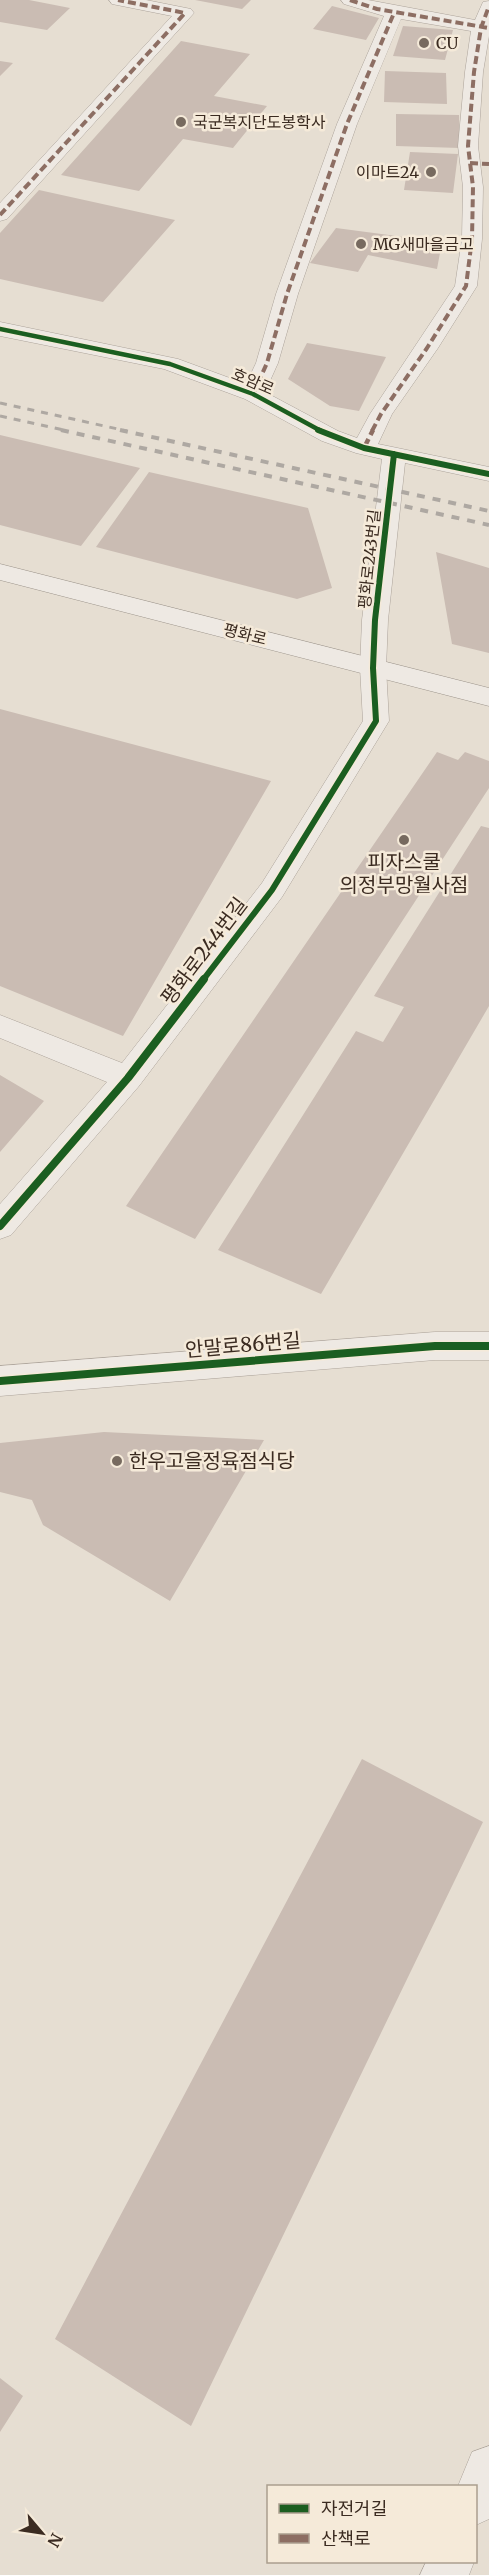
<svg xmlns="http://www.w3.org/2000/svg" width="489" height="2575" viewBox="0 0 489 2575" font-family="Merriweather,'Noto Sans KR',serif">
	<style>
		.building { fill: #cabcb3 }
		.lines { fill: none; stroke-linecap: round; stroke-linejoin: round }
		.minor-casing { stroke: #aca39a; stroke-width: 1 }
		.secondary-casing { stroke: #9b938a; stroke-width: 1 }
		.minor { fill: #eee9e3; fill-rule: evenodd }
		.secondary { fill: #eee9e3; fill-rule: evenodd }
		.rail-far1 { stroke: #aea8a2; stroke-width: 3; stroke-dasharray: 7 7; stroke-linecap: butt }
		.rail { stroke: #aea8a2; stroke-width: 4; stroke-dasharray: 8 8; stroke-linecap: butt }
		.quiet-far1 { stroke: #8d6e63; stroke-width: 4; stroke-dasharray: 8 4; stroke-linecap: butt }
		.quiet { stroke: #8d6e63; stroke-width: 4.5; stroke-dasharray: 10 4.5; stroke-linecap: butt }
		.cycleway-far2-casing { stroke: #f5ead9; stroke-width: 7 }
		.cycleway-far1-casing { stroke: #f5ead9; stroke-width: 9 }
		.cycleway-casing { stroke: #f5ead9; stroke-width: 11 }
		.cycleway-far2 { stroke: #1b5e20; stroke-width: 4.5 }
		.cycleway-far1 { stroke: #1b5e20; stroke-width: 6 }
		.cycleway { stroke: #1b5e20; stroke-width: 8 }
		.poi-dot { fill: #776a5f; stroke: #f5ead9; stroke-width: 2 }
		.labels { text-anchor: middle; stroke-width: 5; stroke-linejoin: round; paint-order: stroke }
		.far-poi-label { font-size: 16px; fill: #3b2b21; stroke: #f5ead9; text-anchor: start }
		.far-street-label { font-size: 16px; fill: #3b2b21; stroke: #f5ead9 }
		.poi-label { font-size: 20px; fill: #3b2b21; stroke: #f5ead9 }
		.street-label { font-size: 20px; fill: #3b2b21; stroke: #f5ead9 }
	</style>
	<rect width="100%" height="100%" fill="#e6ded2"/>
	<!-- building -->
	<path class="building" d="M 0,0 L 29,0 L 70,8 L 47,30 L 0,22 Z
		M 195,0 L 251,0 L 242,9 Z
		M 332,6 L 379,18 L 366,40 L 313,29 Z
		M 403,26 L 453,30 L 445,60 L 393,56 Z
		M 181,41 L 250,54 L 214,96 L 267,106 L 233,148 L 183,139 L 139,191 L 61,175 Z
		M 0,61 L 13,63 L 0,76 Z
		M 385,71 L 446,73 L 447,104 L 384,102 Z
		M 396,114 L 459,115 L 460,148 L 396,146 Z
		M 410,152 L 458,154 L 453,193 L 404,190 Z
		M 39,190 L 175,220 L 103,302 L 0,279 L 0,233 Z
		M 336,228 L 442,242 L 437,269 L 368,255 L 358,272 L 310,263 Z
		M 307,343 L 386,357 L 359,411 L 330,406 L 288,379 Z
		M 0,435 L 140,468 L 81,546 L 0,525 Z
		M 149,472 L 308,508 L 332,588 L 297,599 L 96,547 Z
		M 436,552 L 489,568 L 489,653 L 452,644 Z
		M 0,709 L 271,781 L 123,1036 L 0,986 Z
		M 437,752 L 458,760 L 465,752 L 489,761 L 489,788 L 195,1239 L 126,1206 Z
		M 481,826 L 489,828 L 489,1006 L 321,1294 L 218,1250 L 356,1031 L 383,1042 L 404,1007 L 374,996 Z
		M 0,1075 L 44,1101 L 0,1152 Z
		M 104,1432 L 264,1440 L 170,1601 L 43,1525 L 32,1500 L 0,1492 L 0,1443 Z
		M 362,1759 L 483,1822 L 191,2426 L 55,2339 Z
		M 0,2378 L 23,2396 L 0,2432 Z"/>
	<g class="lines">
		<defs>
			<path id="minor" d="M 109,0 L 146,0 L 191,9 L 194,13 L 7,219 L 0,221 L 0,203 L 172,16 L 112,4 Z
				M 341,0 L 368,0 L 475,20 L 483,2 L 489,1 L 489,36 L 483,72 L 478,146 L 483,187 L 482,239 L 477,286 L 438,348 L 392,414 L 378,444 L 489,467 L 489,481 L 405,463 L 388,620 L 386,668 L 389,721 L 282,897 L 139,1086 L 11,1235 L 0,1239 L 0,1204 L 107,1082 L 0,1038 L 0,1015 L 122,1063 L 262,883 L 363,721 L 360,668 L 362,620 L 382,459 L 356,453 L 322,441 L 245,399 L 164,369 L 0,336 L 0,322 L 178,359 L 246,384 L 256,363 L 276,294 L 337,124 L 384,16 L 344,4 ZM 401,19 L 471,31 L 465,72 L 458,146 L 463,187 L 462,239 L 455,286 L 370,414 L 357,438 L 338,431 L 265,392 L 278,363 L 298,294 L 357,124 Z
				M 435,1332 L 489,1332 L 489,1360 L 435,1360 L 0,1396 L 0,1366 Z
				M 489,2446 L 489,2519 L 476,2525 L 476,2486 L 458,2486 L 472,2452 Z
				M 426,2562 L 474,2562 L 469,2575 L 420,2575 Z"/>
			<path id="secondary" d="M 0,564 L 489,688 L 489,706 L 0,580 Z"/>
		</defs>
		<!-- minor casing -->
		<use href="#minor" class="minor-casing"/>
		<!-- secondary casing -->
		<use href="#secondary" class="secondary-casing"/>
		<!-- minor -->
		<use href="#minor" class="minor"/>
		<!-- secondary -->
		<use href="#secondary" class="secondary"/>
		<!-- rail-far1 -->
		<path class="rail-far1" d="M 0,403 L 127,431
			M 0,416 L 68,431"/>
		<!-- rail -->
		<path class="rail" d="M 61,430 L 489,525
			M 120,430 L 489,511"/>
		<!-- quiet-far1 -->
		<path class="quiet-far1" d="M 350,0 L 377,9 L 489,28
			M 470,163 L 489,164
			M 0,215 L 185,13 L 118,0
			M 253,394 L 267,363 L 287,294 L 347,124 L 394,13
			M 372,431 L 381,414 L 427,348 L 466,286 L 472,239 L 473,187 L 468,146 L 474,72 L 481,28 L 489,6"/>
		<!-- quiet -->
		<path class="quiet" d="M 364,448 L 373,430"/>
		<defs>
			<path id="cycleway-far2" d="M 0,329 L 170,364 L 253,394 L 321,431"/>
			<path id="cycleway-far1" d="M 318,430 L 364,448 L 489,474
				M 203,980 L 272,890 L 376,721 L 373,668 L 375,620 L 394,454"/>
			<path id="cycleway" d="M 0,1226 L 128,1078 L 204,979
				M 0,1381 L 435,1346 L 489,1346"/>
		</defs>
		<!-- cycleway-far2 casing -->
		<use href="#cycleway-far2" class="cycleway-far2-casing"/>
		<!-- cycleway-far1 casing -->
		<use href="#cycleway-far1" class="cycleway-far1-casing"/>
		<!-- cycleway casing -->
		<use href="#cycleway" class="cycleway-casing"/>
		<!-- cycleway-far2 -->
		<use href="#cycleway-far2" class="cycleway-far2"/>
		<!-- cycleway-far1 -->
		<use href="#cycleway-far1" class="cycleway-far1"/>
		<!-- cycleway -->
		<use href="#cycleway" class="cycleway"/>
	</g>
	<!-- markers -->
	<g class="poi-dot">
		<circle cx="424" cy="43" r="6"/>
		<circle cx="181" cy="122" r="6"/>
		<circle cx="431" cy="172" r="6"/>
		<circle cx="361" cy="244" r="6"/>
		<circle cx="404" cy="840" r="6"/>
		<circle cx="117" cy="1461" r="6"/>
	</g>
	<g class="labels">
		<!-- far-poi labels -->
		<g class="far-poi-label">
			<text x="436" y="49">CU</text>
			<text x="193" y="128">국군복지단도봉학사</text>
			<text x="419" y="178" text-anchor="end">이마트24</text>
			<text x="373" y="250">MG새마을금고</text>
		</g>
		<!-- far-street labels -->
		<g class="far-street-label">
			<text transform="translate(253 381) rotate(23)" y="6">호암로</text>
			<text transform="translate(369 559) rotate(-84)" y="6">평화로243번길</text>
			<text transform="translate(245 634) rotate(14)" y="6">평화로</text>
		</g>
		<!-- poi labels -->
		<g class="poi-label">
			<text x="404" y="869">피자스쿨<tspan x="404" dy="23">의정부망월사점</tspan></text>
			<text x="129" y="1468" text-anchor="start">한우고을정육점식당</text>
		</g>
		<!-- street labels -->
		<g class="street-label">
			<text transform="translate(204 951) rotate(-53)" y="7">평화로244번길</text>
			<text transform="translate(243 1345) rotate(-5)" y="7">안말로86번길</text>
		</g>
	</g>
	<!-- legend -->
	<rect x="267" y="2485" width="210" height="78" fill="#f5ead9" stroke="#ab9e8f" stroke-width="1.5"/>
	<rect x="279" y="2504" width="30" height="9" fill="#1b5e20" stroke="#ab9e8f" stroke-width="1.5"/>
	<text x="321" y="2515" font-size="18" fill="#3b2b21">자전거길</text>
	<rect x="279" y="2534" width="30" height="9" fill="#8d6e63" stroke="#ab9e8f" stroke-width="1.5"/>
	<text x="321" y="2545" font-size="18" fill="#3b2b21">산책로</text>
	<!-- north arrow -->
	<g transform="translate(42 2533) rotate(119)" stroke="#f5ead9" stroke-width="4.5" paint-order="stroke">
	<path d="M0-4.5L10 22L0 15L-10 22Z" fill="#3b2b21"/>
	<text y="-9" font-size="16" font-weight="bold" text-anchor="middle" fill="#3b2b21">N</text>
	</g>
</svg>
